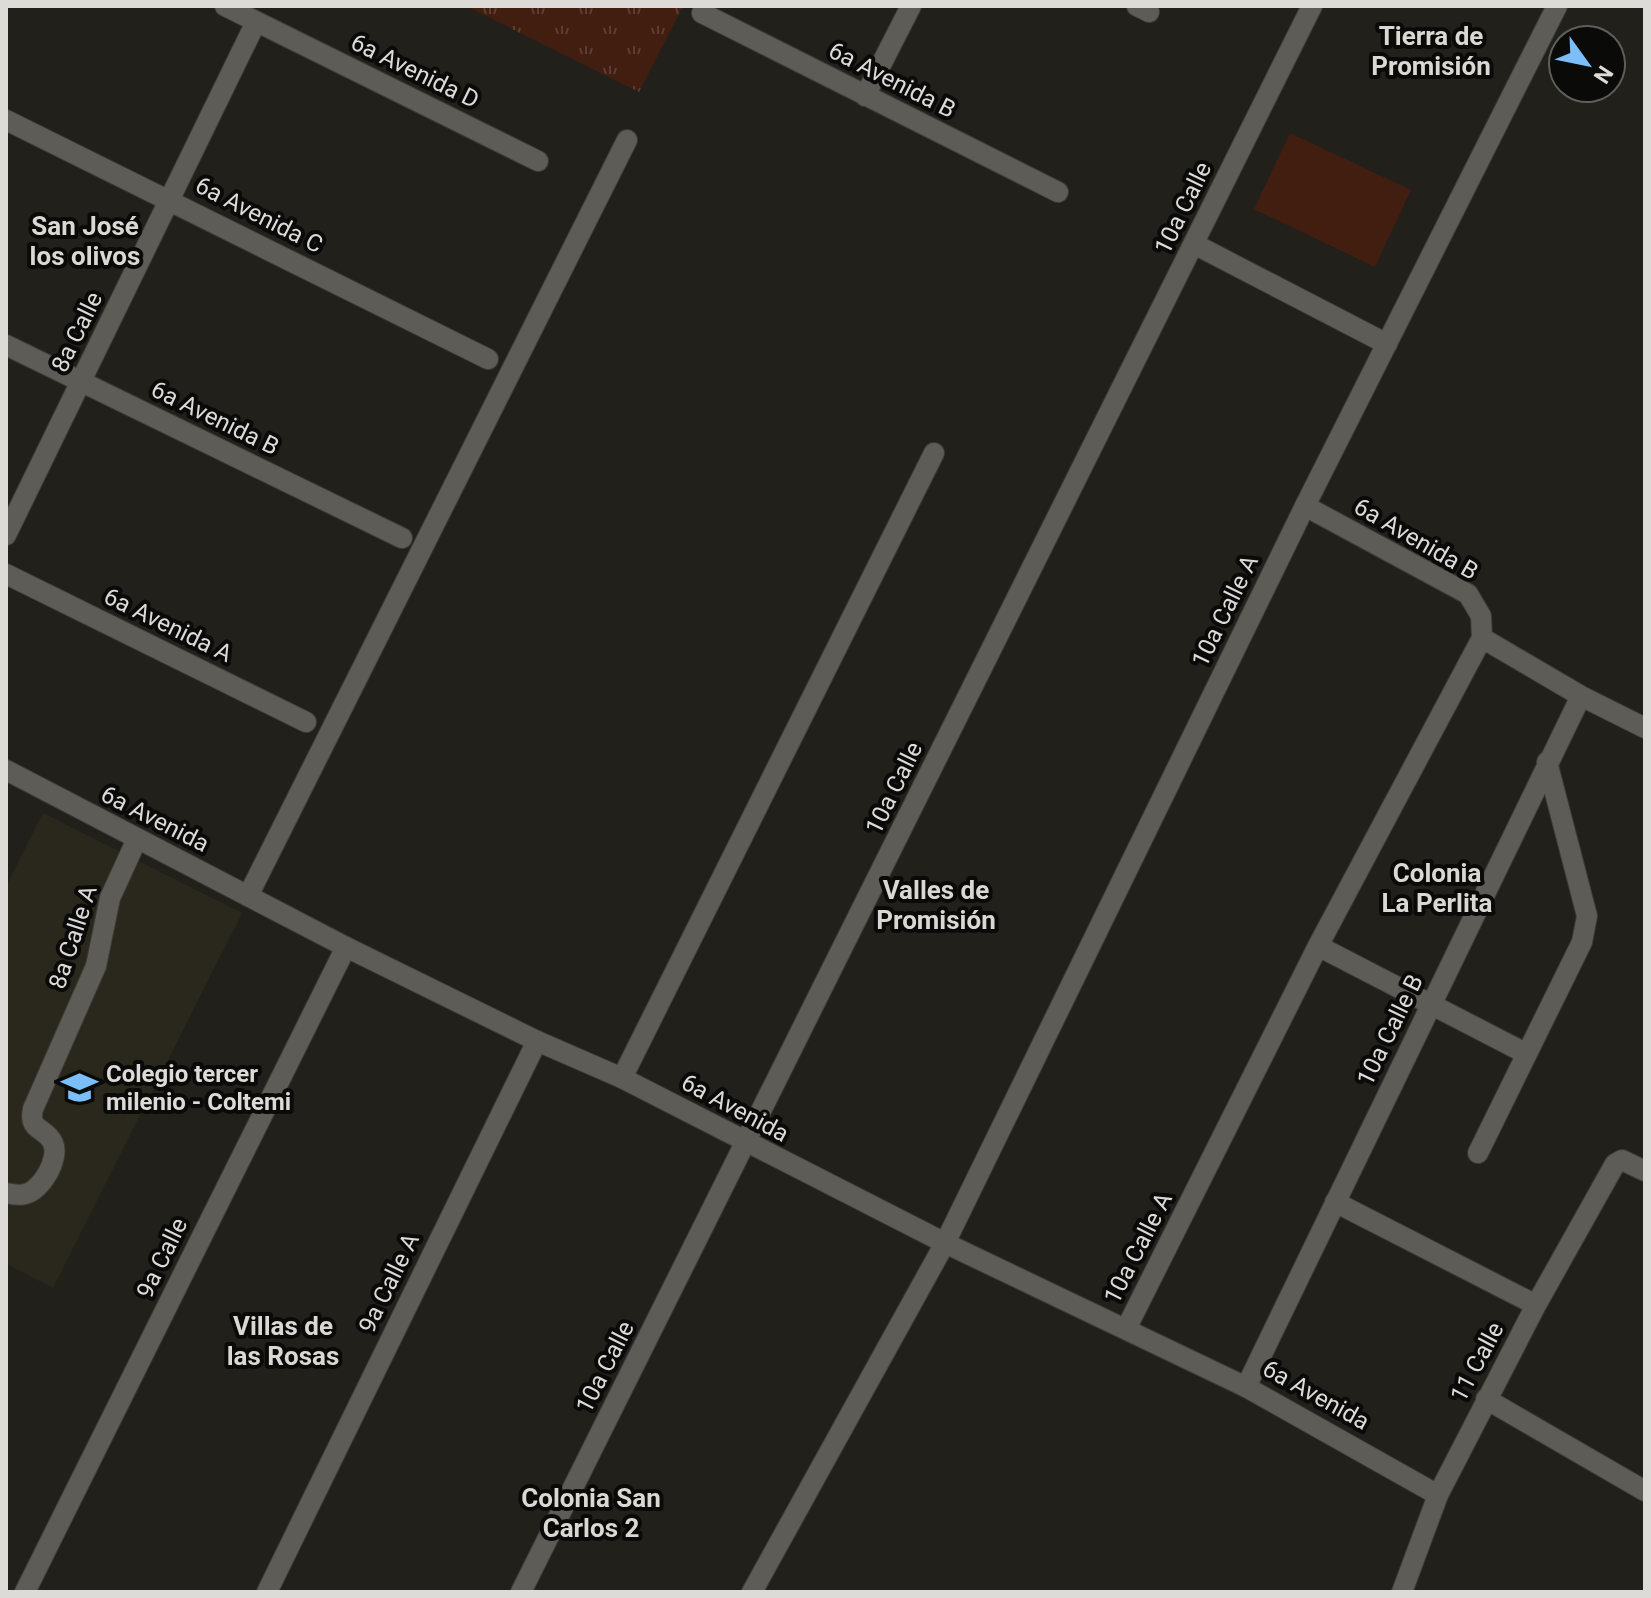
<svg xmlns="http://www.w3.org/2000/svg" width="1651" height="1598" viewBox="0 0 1651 1598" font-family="Roboto,sans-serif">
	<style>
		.built { fill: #2a281d }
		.grass { fill: url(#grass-tufts) }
		.garden { fill: #421e10 }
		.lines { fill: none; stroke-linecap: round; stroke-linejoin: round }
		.lane-casing { stroke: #3c3c38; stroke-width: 22 }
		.street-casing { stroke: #3c3c38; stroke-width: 22 }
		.secondary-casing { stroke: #3c3c38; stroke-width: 22 }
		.lane { stroke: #5d5c56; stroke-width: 20 }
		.street { stroke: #5d5c56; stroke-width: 20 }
		.secondary { stroke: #5d5c56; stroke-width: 20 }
		.labels { text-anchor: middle; stroke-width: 8; stroke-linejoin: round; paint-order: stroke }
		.street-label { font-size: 24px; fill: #dcdbd8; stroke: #0a0a08 }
		.poi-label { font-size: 24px; font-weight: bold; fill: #dcdbd8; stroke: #0a0a08; text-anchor: start }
		.neighbourhood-label { font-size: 26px; font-weight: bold; fill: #d9d8d2; stroke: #0a0a08 }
	</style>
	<defs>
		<pattern id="grass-tufts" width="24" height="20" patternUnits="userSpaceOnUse" patternTransform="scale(2)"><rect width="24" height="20" fill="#421e10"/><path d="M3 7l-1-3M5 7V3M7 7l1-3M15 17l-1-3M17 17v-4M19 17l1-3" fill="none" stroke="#5d3e32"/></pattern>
	</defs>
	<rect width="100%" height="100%" fill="#21201b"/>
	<!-- built -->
	<path class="built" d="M 43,813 L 242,913 L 53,1288 L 6,1264 L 6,887 Z"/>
	<!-- grass -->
	<path class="grass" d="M 466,6 L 683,6 L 639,92 Z"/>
	<!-- garden -->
	<path class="garden" d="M 1290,133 L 1411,190 L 1375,267 L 1254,209 Z"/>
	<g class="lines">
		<defs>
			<path id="lane" d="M 248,896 L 627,140
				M 622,1078 L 934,453
				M 6,1193 C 12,1194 19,1196 25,1194 C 41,1191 60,1159 53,1143 C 45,1126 28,1132 33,1109 L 96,966 L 110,898 L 137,839"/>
			<path id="street" d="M 225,6 L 538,161
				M 1137,6 L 1149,12
				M 702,13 L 1058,192
				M 865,96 L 911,6
				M 6,120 L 488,359
				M 1194,244 L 1387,344
				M 6,345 L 402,538
				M 1305,506 L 1468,594 L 1481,616 L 1482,638 L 1581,696 L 1645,728
				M 6,535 L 256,22
				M 6,574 L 306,722
				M 1318,946 L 1527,1054
				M 1478,1153 L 1582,942 L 1587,916 L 1547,762
				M 1335,1202 L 1536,1305
				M 1127,1327 L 1318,946 L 1482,638
				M 1246,1387 L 1581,696
				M 1486,1399 L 1645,1491
				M 1438,1495 L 1536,1305 L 1615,1164 L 1622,1160 L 1645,1171
				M 25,1592 L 346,947
				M 267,1592 L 537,1041
				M 521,1592 L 1312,6
				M 752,1592 L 945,1243"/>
			<path id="secondary" d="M 6,770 L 346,947 L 537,1041 L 622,1078 L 945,1243 L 1246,1387 L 1438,1495 L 1402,1592
				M 945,1243 L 1305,506 L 1557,6"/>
		</defs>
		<!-- lane casing -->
		<use href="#lane" class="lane-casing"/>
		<!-- street casing -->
		<use href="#street" class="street-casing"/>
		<!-- secondary casing -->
		<use href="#secondary" class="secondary-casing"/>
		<!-- lane -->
		<use href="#lane" class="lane"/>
		<!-- street -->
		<use href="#street" class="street"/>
		<!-- secondary -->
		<use href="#secondary" class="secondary"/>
	</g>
	<!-- icons -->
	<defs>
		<symbol id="school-bare" viewBox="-9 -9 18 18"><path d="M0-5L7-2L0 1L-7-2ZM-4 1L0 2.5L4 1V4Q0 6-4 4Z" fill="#7cbef9" stroke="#0a0a08" stroke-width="2.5" paint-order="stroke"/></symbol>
	</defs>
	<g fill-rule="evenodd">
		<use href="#school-bare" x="54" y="1062" width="51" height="51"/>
	</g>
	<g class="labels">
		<!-- street labels -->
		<g class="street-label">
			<text transform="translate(415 71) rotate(26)" y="8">6a Avenida D</text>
			<text transform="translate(892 80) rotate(27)" y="8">6a Avenida B</text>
			<text transform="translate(1183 208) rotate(-64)" y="8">10a Calle</text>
			<text transform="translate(259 215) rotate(27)" y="8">6a Avenida C</text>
			<text transform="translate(77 332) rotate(-64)" y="8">8a Calle</text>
			<text transform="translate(215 418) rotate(26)" y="8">6a Avenida B</text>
			<text transform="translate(1416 539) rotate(30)" y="8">6a Avenida B</text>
			<text transform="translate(1225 611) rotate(-64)" y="8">10a Calle A</text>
			<text transform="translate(168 625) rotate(26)" y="8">6a Avenida A</text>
			<text transform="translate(894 788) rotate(-64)" y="8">10a Calle</text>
			<text transform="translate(155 819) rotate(27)" y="8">6a Avenida</text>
			<text transform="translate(73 937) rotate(-72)" y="8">8a Calle A</text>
			<text transform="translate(1390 1030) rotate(-64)" y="8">10a Calle B</text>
			<text transform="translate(735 1108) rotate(28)" y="8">6a Avenida</text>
			<text transform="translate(1138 1248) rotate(-63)" y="8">10a Calle A</text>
			<text transform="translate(162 1258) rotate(-64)" y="8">9a Calle</text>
			<text transform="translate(389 1283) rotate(-64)" y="8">9a Calle A</text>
			<text transform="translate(1477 1362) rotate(-62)" y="8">11 Calle</text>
			<text transform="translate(605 1367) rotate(-63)" y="8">10a Calle</text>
			<text transform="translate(1316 1395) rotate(29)" y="8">6a Avenida</text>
		</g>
		<!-- poi labels -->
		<g class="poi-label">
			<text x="106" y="1082">Colegio tercer<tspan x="106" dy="28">milenio - Coltemi</tspan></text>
		</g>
		<!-- neighbourhood labels -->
		<g class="neighbourhood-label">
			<text x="1431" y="45">Tierra de<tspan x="1431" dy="30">Promisión</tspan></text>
			<text x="85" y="235">San José<tspan x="85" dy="30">los olivos</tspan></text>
			<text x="1437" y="882">Colonia<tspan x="1437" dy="30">La Perlita</tspan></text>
			<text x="936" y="899">Valles de<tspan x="936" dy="30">Promisión</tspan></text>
			<text x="283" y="1335">Villas de<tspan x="283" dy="30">las Rosas</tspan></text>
			<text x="591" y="1507">Colonia San<tspan x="591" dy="30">Carlos 2</tspan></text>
		</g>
	</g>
	<!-- border -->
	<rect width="1651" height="1598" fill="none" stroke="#dcdbd8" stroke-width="16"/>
	<!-- north arrow -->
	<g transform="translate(1587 64) rotate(123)"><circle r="38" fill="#0a0a08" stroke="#5e5e5b" stroke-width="2"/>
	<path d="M0-6L14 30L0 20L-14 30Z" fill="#7cbef9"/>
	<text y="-12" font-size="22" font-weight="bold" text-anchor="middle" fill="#dcdbd8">N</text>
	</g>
</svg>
